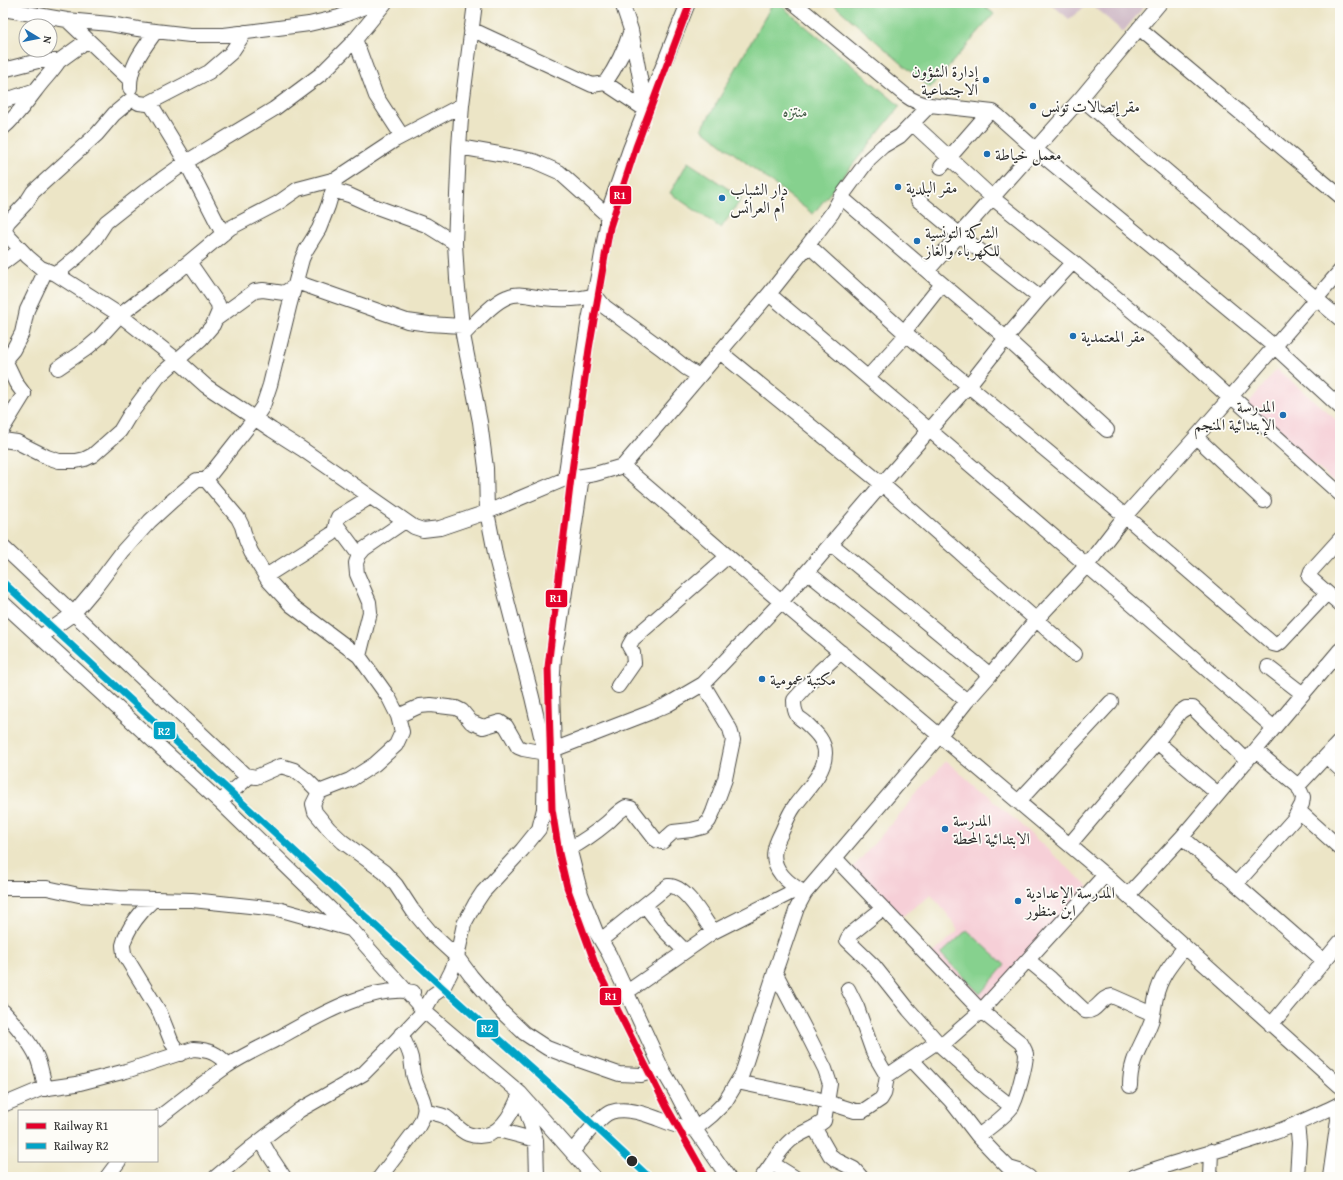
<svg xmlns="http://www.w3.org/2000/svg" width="1343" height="1180" viewBox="0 0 1343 1180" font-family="'Gentium Book Plus',Amiri,serif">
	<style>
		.built { fill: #f6cfd7 }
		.industrial { fill: #d1bdc9 }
		.green { fill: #86d18e; stroke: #587e5c }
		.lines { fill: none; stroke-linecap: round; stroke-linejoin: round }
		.minor-casing { stroke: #484742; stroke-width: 16 }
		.minor { stroke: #fff; stroke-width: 14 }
		.rail-1-casing { stroke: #fdfcf7; stroke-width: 10 }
		.rail-2-casing { stroke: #fdfcf7; stroke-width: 10 }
		.rail-1 { stroke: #e4002b; stroke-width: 7 }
		.rail-2 { stroke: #02a3c6; stroke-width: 7 }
		.poi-dot { fill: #1f6fb2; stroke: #fdfcf7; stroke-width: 1.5 }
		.stop-dot { fill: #2b2b2b; stroke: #fdfcf7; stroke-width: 1.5 }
		.labels { text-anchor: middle; stroke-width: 3.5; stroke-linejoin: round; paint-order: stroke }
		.poi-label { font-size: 16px; fill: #2b2b2b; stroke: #fdfcf7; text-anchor: start }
		.park-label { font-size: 16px; fill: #465d49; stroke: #fdfcf7 }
		.line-badge { stroke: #fdfcf7; stroke-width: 1.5 }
		.badge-label { font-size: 11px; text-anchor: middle; font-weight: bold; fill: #fff }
	</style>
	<rect width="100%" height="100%" fill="#fdfcf7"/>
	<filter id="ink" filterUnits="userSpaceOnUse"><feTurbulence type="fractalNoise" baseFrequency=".025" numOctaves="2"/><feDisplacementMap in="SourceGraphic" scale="8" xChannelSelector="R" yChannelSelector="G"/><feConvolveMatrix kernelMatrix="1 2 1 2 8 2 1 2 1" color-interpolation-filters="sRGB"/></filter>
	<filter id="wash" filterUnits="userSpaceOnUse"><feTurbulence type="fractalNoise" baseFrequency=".012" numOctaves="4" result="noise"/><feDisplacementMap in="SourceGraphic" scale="16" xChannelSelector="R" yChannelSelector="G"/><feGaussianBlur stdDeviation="0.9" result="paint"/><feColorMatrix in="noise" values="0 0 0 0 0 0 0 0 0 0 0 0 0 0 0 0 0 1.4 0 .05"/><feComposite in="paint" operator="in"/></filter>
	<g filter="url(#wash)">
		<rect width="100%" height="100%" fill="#ece5c6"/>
		<!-- built -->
		<path class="built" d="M 1277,369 L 1340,423 L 1340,475 L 1334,482 L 1245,407 Z
			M 946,761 L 1012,817 L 1089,887 L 980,1007 L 932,954 L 958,931 L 948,915 L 931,895 L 897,920 L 851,870 Z"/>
		<!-- industrial -->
		<path class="industrial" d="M 1050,3 L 1147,3 L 1123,32 L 1090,3 L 1069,19 Z"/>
		<!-- green -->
		<path class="green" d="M 773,3 L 778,3 L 900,106 L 813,214 L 702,129 Z
			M 832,3 L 981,3 L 994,14 L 930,88 Z
			M 688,162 L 742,198 L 721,228 L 670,193 Z
			M 967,930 L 1005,965 L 980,994 L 941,954 Z"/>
	</g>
	<g filter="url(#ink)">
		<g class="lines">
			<defs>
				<path id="minor" d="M 622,3 L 631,30 L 646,110
					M 794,3 L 905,95 C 913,101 920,104 930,105 L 993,112 L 997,115 L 1036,150 L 1275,347 L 1340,407
					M 3,9 L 67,20 L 110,24 L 138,29 L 190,35 L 224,35 L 309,24 L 339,17 L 375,3
					M 67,20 L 130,80
					M 1139,28 L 1340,196
					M 471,29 L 592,85 L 605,83 C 617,66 625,49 631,30
					M 245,32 L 231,53 L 209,72 L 147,104 L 139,103 L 132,99 L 114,114 L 97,134 L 33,192 L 26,203 L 8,222 L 5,228 L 6,233 L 9,237 L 28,257 L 41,268 L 56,274 L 120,315 L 177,360 L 206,386 L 272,430 L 302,449 L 414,527 L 423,530 L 440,528 L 487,512 L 565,479 L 595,474 L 623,466 L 769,294 L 808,245 L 832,213 L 841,197 L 869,159 L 883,146 L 900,136 L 930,105
					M 355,39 L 376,96 L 402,136
					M 3,70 L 38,61 L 59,61 L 88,40
					M 605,83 L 646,110
					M 130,88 C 129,66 144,48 156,31
					M 1081,98 L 1340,319
					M 3,101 L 36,90
					M 150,103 L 186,162 L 223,234
					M 913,124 L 995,200 L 1073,262 L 1160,334 L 1230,398
					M 3,128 C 16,117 25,104 36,90 C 43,80 52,72 59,61
					M 459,147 L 499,154 L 534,161 L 559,172 L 607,215
					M 941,167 L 989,112
					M 333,190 L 349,195 L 371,205 L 426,225 L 455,243
					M 841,197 L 927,271 L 1006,338 L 1107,430
					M 918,200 L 960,235 L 1040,298
					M 808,245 L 904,332 L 1125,516 L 1273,644 L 1277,645 L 1281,642 L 1327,593
					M 3,263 L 20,250
					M 927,271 L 1081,98 L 1160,3
					M 56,274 L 78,256 L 95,239 L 106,222 L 144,192 L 186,162 L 274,109 L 321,74 L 354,41 L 385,3
					M 769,294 C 939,437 1107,582 1274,728
					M 216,319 L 255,291 L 263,290 L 284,293 L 298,284 L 302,284 L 407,321 L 429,324 L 462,326
					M 904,332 L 942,284
					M 463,335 C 474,324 492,303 507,297 C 518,292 531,296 543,298 C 560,300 579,300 595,295 L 605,307 L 661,348 L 686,368 L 699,376
					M 720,352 L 882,484 L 1075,654
					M 58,368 L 86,349 L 99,338 L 120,315 L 177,272 L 230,228 L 278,203 L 298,189 L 336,179 L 395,140 L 462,105
					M 868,377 L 907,334
					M 1231,396 L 1340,494
					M 3,428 L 24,394 L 16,383 L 6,362 L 7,357 L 13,350 L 22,333 L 27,310 L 46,270
					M 1196,437 L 1264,501
					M 3,440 L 17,442 L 47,457 L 59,461 L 76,461 L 85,459 L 93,455 L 120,431 L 129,416 L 158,377 L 201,339 L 213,325 L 219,311 L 218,304 L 189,262
					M 623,466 L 781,602 L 1105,875 L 1340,1086
					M 582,476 L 559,632 L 554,656 L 552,690 L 554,750 L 558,791 L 565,832 L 581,894 L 596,932 L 609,954 L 662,1069 L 678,1096 L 695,1129 L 728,1177
					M 565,479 L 588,325 L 599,271 L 607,225 L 607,215 L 630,149 L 688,3
					M 206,480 L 238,518 L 242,526 L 246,540 L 251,552 L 268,580 L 291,605 L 359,656 L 389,698 L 398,716 L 402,732 L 396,745 L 375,764 L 350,780 L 319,792
					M 336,524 L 359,555
					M 1340,539 L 1311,571 L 1309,577 L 1340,604
					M 831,544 L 990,675
					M 3,547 L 245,775 L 256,777 L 281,766 L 294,770 L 307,780 L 319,792 L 313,804 L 315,812 L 329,829 L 343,842 L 384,872 L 396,885 L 413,911 L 433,935 L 457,957 L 471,976 L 503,1013 L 524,1033 L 547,1048 L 573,1058 L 619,1074 L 641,1075 L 662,1069
					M 807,572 L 967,701
					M 266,576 L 332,534 C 337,529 335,522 338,517 L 370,497
					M 3,603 L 220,802 L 352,930 L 424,1011 L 520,1093 L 594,1177
					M 40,637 L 73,614 L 95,588 L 123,551 L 150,521 L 173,500 L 197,480 L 206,480 L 255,418 L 263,406 L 270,385 L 289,307 L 302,259 L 306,250 L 319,229 L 328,206 L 336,179
					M 359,656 L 370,612 L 369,602 L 357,574 L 356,563 L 359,555 L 364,549 L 405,521
					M 1268,667 L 1303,694
					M 618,686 L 634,663 L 633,653 L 629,646 L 633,639 L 728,556
					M 398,716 L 420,706 L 431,705 L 456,708 L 462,711 L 471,722 L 483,727 L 500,722 L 506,726 L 518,747 L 523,749 L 545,753 L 649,713 L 667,705 L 703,684 L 781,602 L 882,484 L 969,385 L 1006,338 L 1040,298 L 1073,262
					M 1157,742 L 1218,794
					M 1326,756 L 1340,769
					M 1298,786 L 1340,741
					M 220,802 L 250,776
					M 1018,802 L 1111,702
					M 1299,811 L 1340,848
					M 1182,837 L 1324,961
					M 1070,844 L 1157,742 L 1180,712 L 1186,708 L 1193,708 L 1247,761
					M 569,849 C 582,842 595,833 607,823 C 613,818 618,811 626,807 L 631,808 L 655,839 L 658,841 L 662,842 L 673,832 L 691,830 L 703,827 L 709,821 L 713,812 L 725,779 L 733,740 L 730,729 L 703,684
					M 835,858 L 981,1011 L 941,1046
					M 1236,884 L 1294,819 L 1302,804 L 1303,797 L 1298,786 L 1256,751
					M 3,888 L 47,888 L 79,895 L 119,898 L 192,900 L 278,909 L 350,929
					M 805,893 C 789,884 770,869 775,849 C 776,842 780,836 783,829 C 786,822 789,814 794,807 C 805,791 825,774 825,753 C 825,740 814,731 806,723 C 803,720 798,718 797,715 C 794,710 794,705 794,700 L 820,671 L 841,652
					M 1128,895 L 1182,837 L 1340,650
					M 154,899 C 142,910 127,928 123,945 C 123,948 124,951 124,954 L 160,1013 L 172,1043 L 180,1054
					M 642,907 L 668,886 C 685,884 704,919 713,932
					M 882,909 L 851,934 L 848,938 L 847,940 L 874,966 L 909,1010 L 941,1046 L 989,1089 L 1012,1107
					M 601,940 L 642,907 L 647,908 L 665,931 L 685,951
					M 1028,960 L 1051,979 L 1085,1011 C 1097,1013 1100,997 1112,996 L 1153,1014
					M 848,989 L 857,1007 L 873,1052 L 887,1076
					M 627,992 L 713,932 L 798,889
					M 3,1011 C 15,1024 27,1038 35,1053 C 41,1064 43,1077 45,1089
					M 1271,1025 L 1340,942
					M 912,1060 L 951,1101 L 978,1136 L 998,1157 L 1009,1168 L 1019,1171 L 1029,1177
					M 737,1082 L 814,1098 L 855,1111 L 863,1111 L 881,1099 L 884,1094 L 887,1076 L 937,1042
					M 1130,1086 C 1130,1058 1142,1046 1151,1022 C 1154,1014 1154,1005 1156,997 C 1160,977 1172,963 1185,947
					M 523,1101 L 536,1140 L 537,1177
					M 3,1105 L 41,1089 L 76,1084 L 126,1071 L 193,1049 C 210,1050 217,1053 228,1065
					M 425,1111 C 431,1113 440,1114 446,1117 C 453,1122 460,1131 468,1134 C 496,1144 512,1115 520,1093
					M 157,1119 C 180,1101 203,1083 227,1066 C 242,1056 259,1048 275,1040 C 313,1019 369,984 413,992
					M 814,1127 L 830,1155 L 836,1160 L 854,1169 L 861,1177
					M 498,1130 L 536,1140
					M 978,1136 C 989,1128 1002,1119 1011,1108 C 1017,1100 1026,1064 1026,1054 C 1025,1049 1023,1047 1021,1043 L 981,1011 L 1105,875
					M 261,1140 L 270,1156 L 284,1177
					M 572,1152 C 579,1143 601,1115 611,1112 C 625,1107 643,1113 656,1118 C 669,1123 681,1128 695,1129 L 712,1115 L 725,1102 L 742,1074 L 775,972 L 797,908 L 805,893 L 940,735 L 967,701 L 990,675 L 1036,620 L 1088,564 L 1125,516 L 1196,437 L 1340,271
					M 773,1164 L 794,1177
					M 107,1177 L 119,1161
					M 216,1177 L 252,1147 L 300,1110 L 363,1074 L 383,1054 L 424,1011 L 433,995 L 443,988 L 451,972 L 457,957 L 464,924 L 475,904 L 483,892 L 522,850 L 539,829 L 544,809 L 545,753 L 532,697 L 496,558 L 487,512 L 486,468 L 480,422 L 463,335 L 457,279 L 455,243 L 459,147 L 462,105 L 475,3
					M 380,1177 L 418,1127 C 432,1104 420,1098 414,1077 C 412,1071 412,1064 411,1058 C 409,1050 405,1042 401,1034
					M 762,1177 C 772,1165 778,1151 791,1140 C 801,1132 814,1129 824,1121 L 830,1084 L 825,1069 L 811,1041 L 775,972
					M 1133,1177 C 1179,1159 1227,1150 1273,1133 C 1296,1125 1318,1114 1340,1104
					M 1210,1177 L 1211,1151
					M 1297,1177 L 1299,1143 L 1297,1124
					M 1330,1177 L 1338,1120 L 1337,1105"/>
			</defs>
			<!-- minor casing -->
			<use href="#minor" class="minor-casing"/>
			<!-- minor -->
			<use href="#minor" class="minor"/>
			<defs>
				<path id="rail-1" d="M 690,3 L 636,147 L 610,227 L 589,349 L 571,478 L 548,667 L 552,809 L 559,853 L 567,887 L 597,969 L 666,1106 L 706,1177"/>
				<path id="rail-2" d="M 3,582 L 443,988 L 559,1093 L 649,1177"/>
			</defs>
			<!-- rail-1 casing -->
			<use href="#rail-1" class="rail-1-casing"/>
			<!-- rail-2 casing -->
			<use href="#rail-2" class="rail-2-casing"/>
			<!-- rail-1 -->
			<use href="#rail-1" class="rail-1"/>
			<!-- rail-2 -->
			<use href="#rail-2" class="rail-2"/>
		</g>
	</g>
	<!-- markers -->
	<g class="poi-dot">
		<circle cx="986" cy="80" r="4"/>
		<circle cx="1033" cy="106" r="4"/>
		<circle cx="987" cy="154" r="4"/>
		<circle cx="898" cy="187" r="4"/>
		<circle cx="722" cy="198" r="4"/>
		<circle cx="917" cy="241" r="4"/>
		<circle cx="1073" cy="336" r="4"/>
		<circle cx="1283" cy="415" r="4"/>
		<circle cx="762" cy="679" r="4"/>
		<circle cx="945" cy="829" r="4"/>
		<circle cx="1018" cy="901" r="4"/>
	</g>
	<circle class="stop-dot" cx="632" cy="1161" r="6"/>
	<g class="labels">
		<!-- poi labels -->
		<g class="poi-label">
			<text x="978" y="77" text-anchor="end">إدارة الشؤون<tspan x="978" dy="18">الاجتماعية</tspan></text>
			<text x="1041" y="112">مقر إتصالات تونس</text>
			<text x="995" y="160">معمل خياطة</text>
			<text x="906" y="193">مقر البلدية</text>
			<text x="730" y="195">دار الشباب<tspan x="730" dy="18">أم العرائس</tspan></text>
			<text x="925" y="238">الشركة التونسية<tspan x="925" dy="18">للكهرباء والغاز</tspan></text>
			<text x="1081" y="342">مقر المعتمدية</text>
			<text x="1275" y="412" text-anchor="end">المدرسة<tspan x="1275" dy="18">الإبتدائية المنجم</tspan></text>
			<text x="770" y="685">مكتبة عمومية</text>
			<text x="953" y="826">المدرسة<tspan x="953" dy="18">الابتدائية المحطة</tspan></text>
			<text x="1026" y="898">المدرسة الإعدادية<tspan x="1026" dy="18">ابن منظور</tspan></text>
		</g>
		<!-- park labels -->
		<g class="park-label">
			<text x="795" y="117">منتزه</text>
		</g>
	</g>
	<g class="line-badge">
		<rect x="609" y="185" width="23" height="20" rx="4" fill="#e4002b"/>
		<rect x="545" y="589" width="23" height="19" rx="4" fill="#e4002b"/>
		<rect x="153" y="721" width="23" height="19" rx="4" fill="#02a3c6"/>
		<rect x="599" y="987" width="23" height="19" rx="4" fill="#e4002b"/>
		<rect x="476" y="1019" width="23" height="19" rx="4" fill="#02a3c6"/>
	</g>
	<g class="badge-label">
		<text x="620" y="199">R1</text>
		<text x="556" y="602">R1</text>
		<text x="164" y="735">R2</text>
		<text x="611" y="1000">R1</text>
		<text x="487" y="1032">R2</text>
	</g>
	<!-- margin -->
	<rect width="1343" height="1180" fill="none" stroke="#fdfcf7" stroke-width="16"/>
	<!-- legend -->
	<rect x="18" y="1110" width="140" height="52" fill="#fdfcf7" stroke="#a9a8a5"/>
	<rect x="26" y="1123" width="20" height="6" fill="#e4002b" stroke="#a9a8a5"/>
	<text x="54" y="1130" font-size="12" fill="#2b2b2b">Railway R1</text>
	<rect x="26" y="1143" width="20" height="6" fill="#02a3c6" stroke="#a9a8a5"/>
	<text x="54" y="1150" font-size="12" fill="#2b2b2b">Railway R2</text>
	<!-- north arrow -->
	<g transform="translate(38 38) rotate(100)"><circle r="19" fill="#fdfcf7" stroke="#a9a8a5"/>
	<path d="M0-3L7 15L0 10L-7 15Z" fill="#1f6fb2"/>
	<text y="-6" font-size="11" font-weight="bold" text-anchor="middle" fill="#2b2b2b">N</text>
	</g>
</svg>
